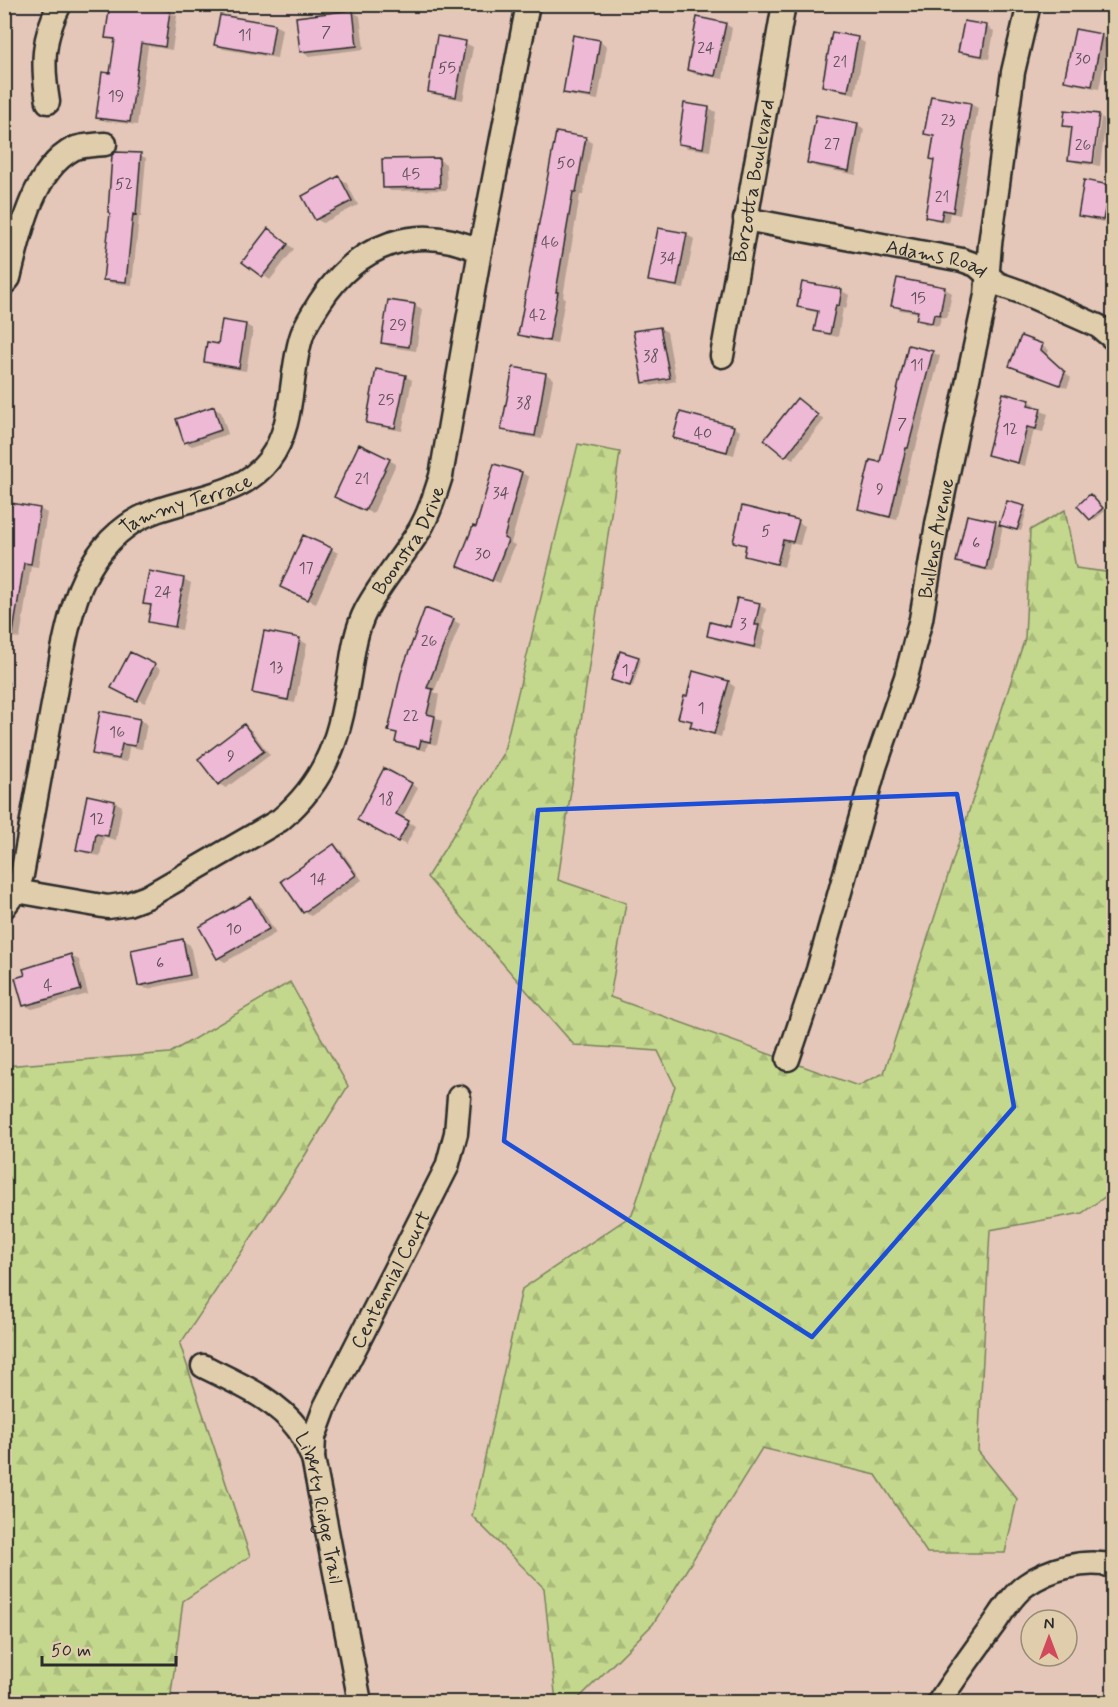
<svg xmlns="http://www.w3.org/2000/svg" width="1118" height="1707" viewBox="0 0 1118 1707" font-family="Mynerve,sans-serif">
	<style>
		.forest { fill: url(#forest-firs); stroke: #78825c; stroke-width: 1.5 }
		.shadow { fill: #0003 }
		.building { fill: #edb9d5; stroke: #2b2b2b; stroke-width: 1.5 }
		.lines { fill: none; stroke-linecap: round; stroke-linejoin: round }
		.minor-casing { stroke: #2b2b2b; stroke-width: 27 }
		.minor { stroke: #e0cdab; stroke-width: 22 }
		.marked { fill: none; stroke: #1d4ed8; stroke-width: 4.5; stroke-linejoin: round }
		.labels { text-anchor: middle; stroke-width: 4.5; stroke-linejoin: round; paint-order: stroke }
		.number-label { font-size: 16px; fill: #5c4e56 }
		.street-label { font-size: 20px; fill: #2b2b2b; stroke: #e0cdab }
	</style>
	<defs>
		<pattern id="forest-firs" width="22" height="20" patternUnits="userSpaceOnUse" patternTransform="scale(1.5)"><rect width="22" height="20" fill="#c4d88d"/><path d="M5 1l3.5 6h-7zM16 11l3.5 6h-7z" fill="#a9ba7a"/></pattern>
	</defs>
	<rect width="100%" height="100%" fill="#e4c7b8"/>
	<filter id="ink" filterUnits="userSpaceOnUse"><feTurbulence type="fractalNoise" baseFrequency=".0167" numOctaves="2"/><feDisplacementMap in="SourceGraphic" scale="12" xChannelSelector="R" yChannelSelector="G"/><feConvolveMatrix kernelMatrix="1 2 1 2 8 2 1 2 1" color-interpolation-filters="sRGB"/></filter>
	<g filter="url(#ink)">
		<!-- forest -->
		<path class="forest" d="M 578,444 L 620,452 L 558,880 L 626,903 L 610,997 L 858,1086 L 884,1073 L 1025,638 L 1030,530 L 1065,510 L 1076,568 L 1113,573 L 1113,1191 L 1082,1213 L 990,1230 L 978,1451 L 1017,1499 L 1005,1553 L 927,1553 L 876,1475 L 762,1448 L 653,1624 L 575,1702 L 556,1702 L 544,1588 L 472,1516 L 522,1289 L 632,1215 L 675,1086 L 658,1051 L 574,1045 L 427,877 L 503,755 Z
			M 290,982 L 348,1086 L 291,1178 L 180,1344 L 250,1556 L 183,1601 L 170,1702 L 5,1702 L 5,1066 L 170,1053 Z"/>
		<!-- shadow -->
		<path class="shadow" d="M 122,4 L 170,12 L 177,16 L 172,50 L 148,46 L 137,125 L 105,121 L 98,117 L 112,74 L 117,41 L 107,37 Z
			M 353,12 L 360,16 L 364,49 L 309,56 L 301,51 Z
			M 965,23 L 987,27 L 994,31 L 989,59 L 967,55 L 960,51 Z
			M 725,24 L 732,28 L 723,79 L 695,74 L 688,70 Z
			M 274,25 L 282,29 L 277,58 L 223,49 L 216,44 Z
			M 834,34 L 858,39 L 865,43 L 855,94 L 831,89 L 824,85 Z
			M 1102,36 L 1109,40 L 1099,89 L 1073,84 L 1066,80 Z
			M 600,41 L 607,46 L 598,100 L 572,96 L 565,92 Z
			M 465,43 L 473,47 L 463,100 L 436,95 L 429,91 Z
			M 970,104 L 978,108 L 960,215 L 950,213 L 948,223 L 934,220 L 926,216 L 936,161 L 935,138 L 926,134 Z
			M 709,108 L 716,112 L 710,151 L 687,148 L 679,143 Z
			M 1067,111 L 1100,116 L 1098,116 L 1091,165 L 1077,163 L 1069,159 L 1072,129 L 1065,125 Z
			M 1101,117 L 1106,120 L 1100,166 L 1094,165 Z
			M 857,124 L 864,129 L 856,175 L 816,167 L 808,163 Z
			M 585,138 L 592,143 L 583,195 L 580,195 L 563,297 L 565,298 L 557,344 L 527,338 L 520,334 Z
			M 140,155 L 146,158 L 141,217 L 139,217 L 132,285 L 111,283 L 105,279 Z
			M 439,160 L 446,164 L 447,190 L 391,191 L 384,187 Z
			M 339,178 L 346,182 L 358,205 L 323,223 L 316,219 Z
			M 1109,186 L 1114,189 L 1114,206 L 1110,223 L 1087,219 L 1080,215 Z
			M 659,230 L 687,235 L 694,239 L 684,289 L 657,284 L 650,280 Z
			M 276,234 L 294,249 L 270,280 L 244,261 Z
			M 898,280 L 945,289 L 952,293 L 947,318 L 941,317 L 939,326 L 925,324 L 918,319 L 919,313 L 900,310 L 893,305 Z
			M 842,291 L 849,295 L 846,309 L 843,308 L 838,337 L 823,334 L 816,330 L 819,313 L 806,310 L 799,306 Z
			M 390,302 L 415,305 L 422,310 L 416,351 L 390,347 L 383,343 Z
			M 246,325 L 253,329 L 246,371 L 213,366 L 206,362 L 219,345 Z
			M 660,328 L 667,332 L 676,381 L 651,386 L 644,382 Z
			M 1042,346 L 1049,350 L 1047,355 L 1071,378 L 1067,388 L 1011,366 Z
			M 932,352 L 940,356 L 915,451 L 913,451 L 897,520 L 867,513 L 860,508 Z
			M 514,369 L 546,374 L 553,379 L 542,439 L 510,434 L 503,429 Z
			M 405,376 L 412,380 L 402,431 L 375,426 L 368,422 Z
			M 798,400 L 824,420 L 793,459 L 786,455 Z
			M 1029,401 L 1036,405 L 1035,408 L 1048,414 L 1043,432 L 1034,430 L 1025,466 L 996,458 L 989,454 Z
			M 213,408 L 221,412 L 228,434 L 192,446 L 185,442 Z
			M 733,427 L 740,431 L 734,455 L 682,441 L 675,437 Z
			M 389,460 L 396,464 L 373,514 L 343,500 Z
			M 522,473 L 529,477 L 511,543 L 515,545 L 500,583 L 466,570 L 477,529 Z
			M 1093,498 L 1105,511 L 1094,520 L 1091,519 Z
			M 1008,503 L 1027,510 L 1021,531 L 1003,525 L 993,572 L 965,566 L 958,562 L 995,523 L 1000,526 Z
			M 12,504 L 40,509 L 47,513 L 38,567 L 31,566 L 20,638 L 4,636 L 4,549 Z
			M 798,522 L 805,526 L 800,545 L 790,543 L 784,567 L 753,559 L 745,555 L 747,547 L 735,541 Z
			M 331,549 L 338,553 L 316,603 L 289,591 Z
			M 183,579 L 191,583 L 182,630 L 157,625 L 150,621 L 152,607 L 145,603 Z
			M 759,605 L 766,609 L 762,628 L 766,631 L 761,650 L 716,640 L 708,635 L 731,629 Z
			M 453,620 L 460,624 L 434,692 L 439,695 L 435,717 L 442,721 L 437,745 L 428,743 L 426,751 L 403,746 L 396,741 L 398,735 L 390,730 Z
			M 266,633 L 300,640 L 307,644 L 295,703 L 261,696 L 254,692 Z
			M 130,654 L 161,669 L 145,703 L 120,691 Z
			M 638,658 L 641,660 L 633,686 L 616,681 Z
			M 4,678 L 10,682 L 4,714 Z
			M 728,682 L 735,687 L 721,737 L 699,730 L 692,726 L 693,723 L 680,717 Z
			M 101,713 L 140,720 L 147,724 L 142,749 L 129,747 L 127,762 L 101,758 L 94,753 Z
			M 244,726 L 251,730 L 270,755 L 226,788 L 219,784 Z
			M 385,770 L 418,788 L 402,819 L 416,826 L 406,845 L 359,820 Z
			M 115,802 L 122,806 L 116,840 L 104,837 L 100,856 L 85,853 L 78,849 Z
			M 334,846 L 341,850 L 362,880 L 311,916 L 304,912 Z
			M 251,899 L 258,903 L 276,933 L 225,962 L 218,958 Z
			M 183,941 L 190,945 L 197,978 L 147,989 L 140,985 Z
			M 71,956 L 79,960 L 88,994 L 32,1009 L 24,1005 Z"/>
		<!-- building -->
		<path class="building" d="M 110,4 L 132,4 L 170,11 L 165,47 L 141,43 L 130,122 L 96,118 L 102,72 L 110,73 L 115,39 L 105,38 Z
			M 353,10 L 357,46 L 300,52 L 296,17 Z
			M 220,15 L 275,24 L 270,55 L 214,45 Z
			M 697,17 L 726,23 L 715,76 L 687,70 Z
			M 964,21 L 987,25 L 982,56 L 958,52 Z
			M 1075,29 L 1102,34 L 1092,86 L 1064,81 Z
			M 832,32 L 858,37 L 848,91 L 822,86 Z
			M 573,35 L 600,40 L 591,97 L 563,93 Z
			M 437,36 L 466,41 L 456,97 L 428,92 Z
			M 931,96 L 971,103 L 953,212 L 943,210 L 941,220 L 925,217 L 934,160 L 930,159 L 934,136 L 924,134 Z
			M 684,103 L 709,107 L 703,148 L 678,144 Z
			M 1065,110 L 1099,114 L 1093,163 L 1068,160 L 1072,127 L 1063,126 Z
			M 816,115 L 858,123 L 849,171 L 807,163 Z
			M 556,132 L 586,137 L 576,192 L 573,192 L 556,292 L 558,292 L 549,341 L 518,335 Z
			M 116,152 L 141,153 L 136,215 L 133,214 L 126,282 L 103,280 L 110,213 L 108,212 L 112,155 Z
			M 439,158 L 440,187 L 383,188 L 382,159 Z
			M 339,176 L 352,201 L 315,220 L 302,196 Z
			M 1084,180 L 1110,185 L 1103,220 L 1078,216 Z
			M 268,228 L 288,244 L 262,277 L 242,262 Z
			M 658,228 L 687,233 L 677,286 L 648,281 Z
			M 897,278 L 945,287 L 940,315 L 934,314 L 932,323 L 916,320 L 918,311 L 891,306 Z
			M 802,282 L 842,289 L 839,306 L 836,305 L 830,334 L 814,331 L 818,311 L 797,307 Z
			M 388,300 L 415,304 L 409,347 L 381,343 Z
			M 222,320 L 246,324 L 239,368 L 204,362 L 207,342 L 218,344 Z
			M 660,327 L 670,378 L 643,383 L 633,331 Z
			M 1021,336 L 1043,344 L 1041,350 L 1065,372 L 1060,385 L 1009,366 Z
			M 908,345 L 933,351 L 908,448 L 906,448 L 890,517 L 858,509 L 870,460 L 880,462 Z
			M 513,367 L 546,373 L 535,436 L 501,430 Z
			M 376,369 L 406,375 L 395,428 L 366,423 Z
			M 1003,393 L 1030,400 L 1028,405 L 1041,408 L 1036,429 L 1027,427 L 1018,463 L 987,455 Z
			M 797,398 L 818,415 L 785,457 L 764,440 Z
			M 214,406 L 221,430 L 184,443 L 176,419 Z
			M 680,412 L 734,426 L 727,452 L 673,438 Z
			M 359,444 L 390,459 L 365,511 L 334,497 Z
			M 494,464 L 522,472 L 504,538 L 508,540 L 492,581 L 457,566 L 473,526 L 476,527 Z
			M 1090,494 L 1103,508 L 1090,520 L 1077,506 Z
			M 1007,501 L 1025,506 L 1017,530 L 999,525 Z
			M 11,503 L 40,508 L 31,564 L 24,563 L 13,633 L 4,633 L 4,513 L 9,514 Z
			M 742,506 L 799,520 L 793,542 L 783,540 L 777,564 L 744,556 L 746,545 L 733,542 Z
			M 967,515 L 996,521 L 986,569 L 956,562 Z
			M 303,535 L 332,548 L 308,600 L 280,587 Z
			M 149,571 L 184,578 L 175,627 L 148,622 L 151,605 L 143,604 Z
			M 737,598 L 760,603 L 755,625 L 759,625 L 754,647 L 707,636 L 710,622 L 730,627 Z
			M 425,608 L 454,619 L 427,688 L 433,689 L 427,714 L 435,716 L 430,742 L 421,740 L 419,748 L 395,742 L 397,733 L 388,731 L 401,673 Z
			M 264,631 L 300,638 L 288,700 L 252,693 Z
			M 620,651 L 639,657 L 630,686 L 611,680 Z
			M 130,652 L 155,664 L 137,701 L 111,688 Z
			M 693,671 L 729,681 L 714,734 L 690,727 L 692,721 L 678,718 L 684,696 L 687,696 Z
			M 100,711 L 140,719 L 135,746 L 122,744 L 119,759 L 92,754 Z
			M 244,724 L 264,751 L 218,785 L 198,759 Z
			M 384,768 L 412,783 L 396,814 L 409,821 L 398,842 L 357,820 Z
			M 87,795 L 115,801 L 108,836 L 96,834 L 93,853 L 76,850 Z
			M 334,844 L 356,875 L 303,913 L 281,881 Z
			M 251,897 L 269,929 L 217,959 L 199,927 Z
			M 183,939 L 190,975 L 138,986 L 131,950 Z
			M 71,954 L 81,990 L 23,1006 L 15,978 L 25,975 L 23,969 Z"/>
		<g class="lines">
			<defs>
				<g id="minor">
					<path d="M 48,102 C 42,65 42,38 60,4"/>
					<path id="s1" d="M 745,219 L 962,260 L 976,265 L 998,284 L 1021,292 L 1098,326 L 1114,339"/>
					<path d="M 4,284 L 9,278 C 19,237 32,171 73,149 C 82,145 95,145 105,144"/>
					<path id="s2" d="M 722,356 L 784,4"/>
					<path id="s3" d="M 16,891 L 22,875 C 32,820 42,765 52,710 C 59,673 64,635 76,599 C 85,571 103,543 127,526 C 169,495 236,504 269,460 C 295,426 289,378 301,338 C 304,326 313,313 320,302 C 357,245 416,221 480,251"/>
					<path id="s4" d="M 4,907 L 16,891 L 108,907 L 128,904 L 147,897 L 280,820 C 330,778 340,733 350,672 C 353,651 356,629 366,610 C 381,582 402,558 419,531 C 429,514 435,495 441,476 L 480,251 L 528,4"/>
					<path id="s5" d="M 788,1059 L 818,970 L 875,767 L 906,677 L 921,619 L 937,524 L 986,295 L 990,244 L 1013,72 L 1029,4"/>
					<path id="s6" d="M 203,1366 C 236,1383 275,1398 298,1429 C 304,1437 308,1449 313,1458 L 360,1702"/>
					<path id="s7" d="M 313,1458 L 314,1437 L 325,1407 L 447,1167 L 456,1133 L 459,1097"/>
					<path d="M 939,1702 C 956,1676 975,1650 994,1624 C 1003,1611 1013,1594 1026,1585 C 1050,1568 1085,1559 1114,1566"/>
				</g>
			</defs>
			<!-- minor casing -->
			<use href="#minor" class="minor-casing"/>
			<!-- minor -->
			<use href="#minor" class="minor"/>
		</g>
	</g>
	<!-- marked area -->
	<path class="marked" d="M 957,794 L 1014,1107 L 812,1337 L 504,1141 L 538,810 Z"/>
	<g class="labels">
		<!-- number labels -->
		<g class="number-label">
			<text x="326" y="37">7</text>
			<text x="245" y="40">11</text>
			<text x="706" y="53">24</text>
			<text x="1083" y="64">30</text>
			<text x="840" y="67">21</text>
			<text x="447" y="73">55</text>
			<text x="116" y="101">19</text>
			<text x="948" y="125">23</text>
			<text x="832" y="149">27</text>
			<text x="1083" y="150">26</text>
			<text x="566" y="168">50</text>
			<text x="411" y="179">45</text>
			<text x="124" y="189">52</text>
			<text x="942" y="202">21</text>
			<text x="550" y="247">46</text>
			<text x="668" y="263">34</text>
			<text x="918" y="303">15</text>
			<text x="538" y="320">42</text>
			<text x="398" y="330">29</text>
			<text x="651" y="361">38</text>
			<text x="917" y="370">11</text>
			<text x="386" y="405">25</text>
			<text x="524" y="408">38</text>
			<text x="902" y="429">7</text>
			<text x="1010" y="434">12</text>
			<text x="703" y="438">40</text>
			<text x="362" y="484">21</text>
			<text x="880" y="494">9</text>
			<text x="501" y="498">34</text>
			<text x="766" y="536">5</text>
			<text x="976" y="548">6</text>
			<text x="483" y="559">30</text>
			<text x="306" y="573">17</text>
			<text x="163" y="597">24</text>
			<text x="743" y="629">3</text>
			<text x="429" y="646">26</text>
			<text x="276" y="672">13</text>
			<text x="625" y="675">1</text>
			<text x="701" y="713">1</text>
			<text x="411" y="721">22</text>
			<text x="117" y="737">16</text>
			<text x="231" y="761">9</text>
			<text x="386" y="804">18</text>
			<text x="97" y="824">12</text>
			<text x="318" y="884">14</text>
			<text x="234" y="934">10</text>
			<text x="160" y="968">6</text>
			<text x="48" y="990">4</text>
		</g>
		<!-- street labels -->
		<g class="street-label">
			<text dy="7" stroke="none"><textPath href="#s2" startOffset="178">Borzotta Boulevard</textPath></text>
			<text dy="7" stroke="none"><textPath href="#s1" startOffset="196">Adams Road</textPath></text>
			<text dy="7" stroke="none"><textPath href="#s3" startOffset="452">Tammy Terrace</textPath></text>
			<text dy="7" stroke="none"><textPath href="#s4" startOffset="622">Boonstra Drive</textPath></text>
			<text dy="7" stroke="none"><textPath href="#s5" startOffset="542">Bullens Avenue</textPath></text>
			<text dy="7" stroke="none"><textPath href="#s7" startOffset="196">Centennial Court</textPath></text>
			<text dy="7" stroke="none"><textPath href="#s6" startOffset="198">Liberty Ridge Trail</textPath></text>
		</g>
	</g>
	<!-- margin -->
	<rect width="1118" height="1707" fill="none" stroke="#e0cdab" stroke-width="24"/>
	<rect x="12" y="12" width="1094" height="1683" fill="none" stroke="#2b2b2b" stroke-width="2" filter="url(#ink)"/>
	<!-- north arrow -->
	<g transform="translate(1049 1638)"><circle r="28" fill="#e0cdab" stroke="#988c78" stroke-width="1.5"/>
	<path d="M0-4.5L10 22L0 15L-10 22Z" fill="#d1495b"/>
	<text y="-9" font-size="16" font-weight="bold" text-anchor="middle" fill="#2b2b2b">N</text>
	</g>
	<!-- scale -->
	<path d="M42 1656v9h134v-9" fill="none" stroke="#2b2b2b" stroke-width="3"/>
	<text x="51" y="1656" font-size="18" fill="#2b2b2b" stroke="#e0cdab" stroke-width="4.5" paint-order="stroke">50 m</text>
</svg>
